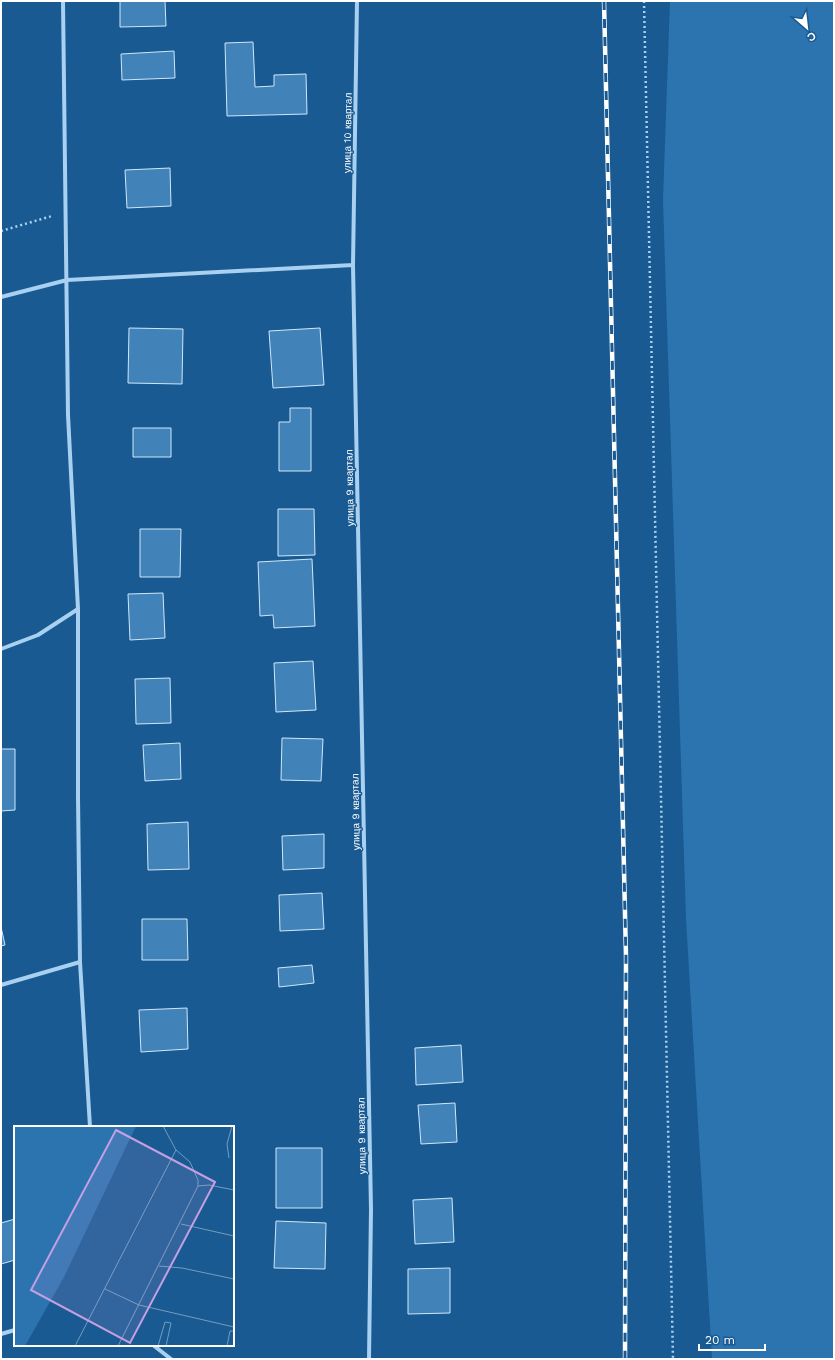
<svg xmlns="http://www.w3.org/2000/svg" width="835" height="1360" viewBox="0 0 835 1360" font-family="'Work Sans',sans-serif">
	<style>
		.green { fill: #2b74b0 }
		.building { fill: #4183b9; stroke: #cfe7fb }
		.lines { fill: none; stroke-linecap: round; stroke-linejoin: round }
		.path { stroke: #a8d0f0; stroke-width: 2.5; stroke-dasharray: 2 3; stroke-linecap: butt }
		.street { stroke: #a8d0f0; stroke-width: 4 }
		.rail-casing { stroke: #fff; stroke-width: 4.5 }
		.rail { stroke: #195a92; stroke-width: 3; stroke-dasharray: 9; stroke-linecap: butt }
		.labels { text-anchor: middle; stroke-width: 3; stroke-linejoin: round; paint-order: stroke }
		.street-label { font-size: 10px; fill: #fff; stroke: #195a92 }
		.inset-road { fill: none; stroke: #759cbe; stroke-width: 1 }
		.view { fill: #c4a0e2; fill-opacity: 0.15; stroke: #c4a0e2; stroke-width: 2 }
		.inset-edge { fill: none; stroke: #fff; stroke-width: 2 }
	</style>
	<rect width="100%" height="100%" fill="#195a92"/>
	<!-- green -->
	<path class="green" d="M 670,1 L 834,1 L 834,1359 L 712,1359 L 686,919 L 663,200 Z"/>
	<!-- building -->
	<path class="building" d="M 120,1 L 165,1 L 166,26 L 120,27 Z
		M 253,42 L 255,87 L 274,86 L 274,75 L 306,74 L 307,114 L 227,116 L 225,43 Z
		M 174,51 L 175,78 L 122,80 L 121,54 Z
		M 170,168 L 171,206 L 127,208 L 125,170 Z
		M 129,328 L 183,329 L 182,384 L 128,383 Z
		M 320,328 L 324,385 L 273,388 L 269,331 Z
		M 290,408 L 311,408 L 311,471 L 279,471 L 279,422 L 290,422 Z
		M 133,428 L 171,428 L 171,457 L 133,457 Z
		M 278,509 L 314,509 L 315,555 L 278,556 Z
		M 140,529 L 181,529 L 180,577 L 140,577 Z
		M 312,559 L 315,626 L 274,628 L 273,615 L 260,616 L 258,562 Z
		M 163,593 L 165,638 L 130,640 L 128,594 Z
		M 313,661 L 316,710 L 276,712 L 274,663 Z
		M 170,678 L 171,723 L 136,724 L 135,679 Z
		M 282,738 L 323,739 L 321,781 L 281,780 Z
		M 180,743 L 181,779 L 145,781 L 143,745 Z
		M 1,749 L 15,749 L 15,810 L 1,811 Z
		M 188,822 L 189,869 L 148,870 L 147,824 Z
		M 324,834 L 324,868 L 283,870 L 282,836 Z
		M 322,893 L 324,929 L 280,931 L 279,895 Z
		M 142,919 L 187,919 L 188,960 L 142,960 Z
		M 1,927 L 5,945 L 1,946 Z
		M 312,965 L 314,983 L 279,987 L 278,968 Z
		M 187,1008 L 188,1049 L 141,1052 L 139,1010 Z
		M 461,1045 L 463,1082 L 416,1085 L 415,1048 Z
		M 455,1103 L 457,1142 L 421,1144 L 418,1105 Z
		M 276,1148 L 322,1148 L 322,1208 L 276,1208 Z
		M 452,1198 L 454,1242 L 415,1244 L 413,1200 Z
		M 15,1219 L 15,1260 L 1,1264 L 1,1223 Z
		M 276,1221 L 326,1223 L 325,1269 L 274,1268 Z
		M 450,1268 L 450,1313 L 408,1314 L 408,1269 Z"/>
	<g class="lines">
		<!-- path -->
		<path class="path" d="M 644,1 L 673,1359
			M 1,231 L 52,216"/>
		<!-- street -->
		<path class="street" d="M 63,1 L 68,415 L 78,609 L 78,797 L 80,962 L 90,1127
			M 357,1 L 353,265 L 371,1209 L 369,1359
			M 1,297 L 67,280 L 353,265
			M 1,649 L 38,635 L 78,609
			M 1,985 L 80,962
			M 1,1334 L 15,1330
			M 153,1345 L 171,1359"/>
		<defs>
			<path id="rail" d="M 604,1 L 626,957 L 625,1359"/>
		</defs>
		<!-- rail casing -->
		<use href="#rail" class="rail-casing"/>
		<!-- rail -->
		<use href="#rail" class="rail"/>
	</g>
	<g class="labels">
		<!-- street labels -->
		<g class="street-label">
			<text transform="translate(347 133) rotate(-89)" y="4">улица 10 квартал</text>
			<text transform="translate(349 488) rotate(-91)" y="4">улица 9 квартал</text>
			<text transform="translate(355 812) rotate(-91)" y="4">улица 9 квартал</text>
			<text transform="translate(361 1136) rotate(-91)" y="4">улица 9 квартал</text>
		</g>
	</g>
	<!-- overview -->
	<g transform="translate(14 1126)">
		<rect width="220" height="220" fill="#195a92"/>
		<path d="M 0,0 L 122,0 L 50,151 L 11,220 L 0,220 Z" fill="#2b74b0"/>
		<path class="inset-road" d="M 215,32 L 213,18 L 218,0M 184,60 L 195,59 L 220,64M 167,98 L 220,110M 145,140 L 168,142 L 220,153M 91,163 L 125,179 L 220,201M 61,220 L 162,24M 104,220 L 184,60 L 184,54 L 176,36 L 162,24 L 149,0M 144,220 L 151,196 L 157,197 L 152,220M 213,220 L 216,205 L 220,205"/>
		<path class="view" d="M 102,4 L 201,56 L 116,217 L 17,164 Z"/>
		<rect width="220" height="220" class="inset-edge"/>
	</g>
	<!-- border -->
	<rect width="835" height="1360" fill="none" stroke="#ffffff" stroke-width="4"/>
	<!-- north arrow -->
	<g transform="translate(807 28) rotate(152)" stroke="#195a92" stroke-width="3" paint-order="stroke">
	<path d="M0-3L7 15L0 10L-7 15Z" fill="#ffffff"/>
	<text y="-6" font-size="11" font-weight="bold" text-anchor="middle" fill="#ffffff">С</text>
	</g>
	<!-- scale -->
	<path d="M699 1344v6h66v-6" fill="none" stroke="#ffffff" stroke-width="2"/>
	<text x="705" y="1344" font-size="12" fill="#ffffff" stroke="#195a92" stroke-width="3" paint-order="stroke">20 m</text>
</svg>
